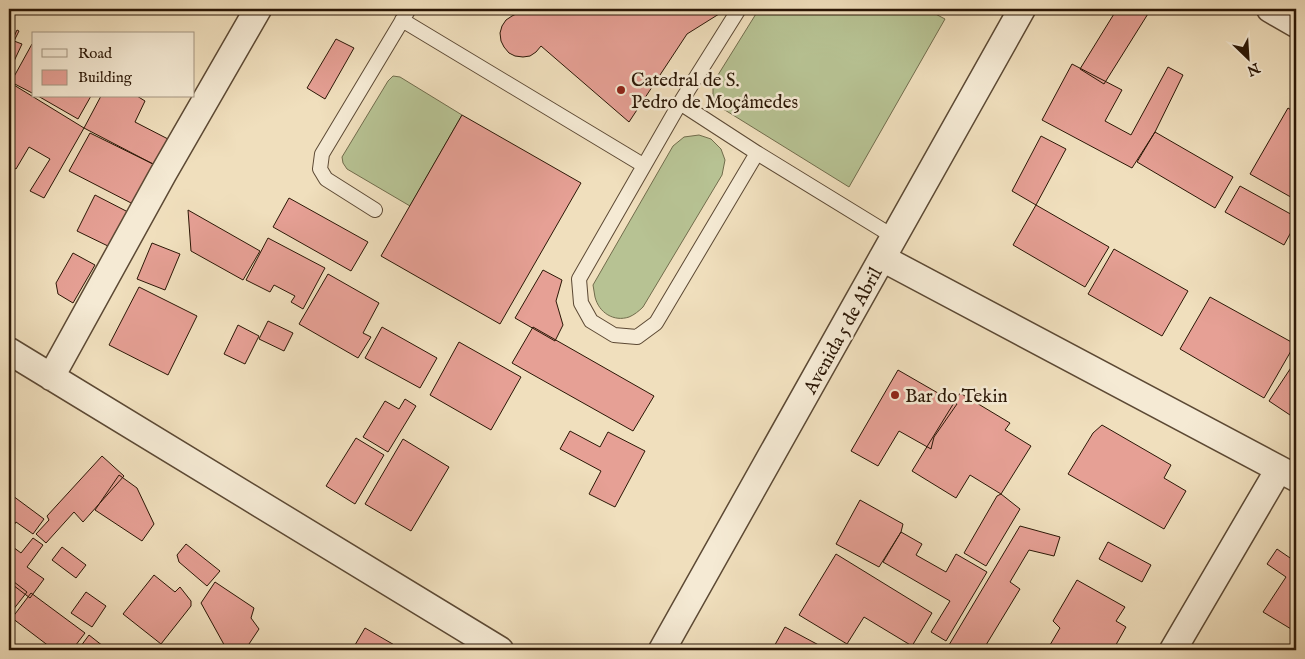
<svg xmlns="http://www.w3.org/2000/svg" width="1305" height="659" viewBox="0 0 1305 659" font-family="'IM FELL English',serif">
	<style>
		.garden { fill: #b7c293; stroke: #716c4c }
		.building { fill: #e6a095; stroke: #2b1706 }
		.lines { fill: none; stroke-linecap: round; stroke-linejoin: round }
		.service-casing { stroke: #5c4934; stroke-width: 16 }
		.minor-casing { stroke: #5c4934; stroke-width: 29 }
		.service { stroke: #f5ead4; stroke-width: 14 }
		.minor { stroke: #f5ead4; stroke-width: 26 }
		.poi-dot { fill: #8f2418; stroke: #f5ead4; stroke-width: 2 }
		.labels { text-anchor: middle; stroke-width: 5; stroke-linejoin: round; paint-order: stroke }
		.poi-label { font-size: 19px; fill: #2b1706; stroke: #f5ead4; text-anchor: start }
		.street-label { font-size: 19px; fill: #2b1706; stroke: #f5ead4 }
	</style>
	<rect width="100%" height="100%" fill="#f0dfbd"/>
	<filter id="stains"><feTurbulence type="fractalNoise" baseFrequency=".004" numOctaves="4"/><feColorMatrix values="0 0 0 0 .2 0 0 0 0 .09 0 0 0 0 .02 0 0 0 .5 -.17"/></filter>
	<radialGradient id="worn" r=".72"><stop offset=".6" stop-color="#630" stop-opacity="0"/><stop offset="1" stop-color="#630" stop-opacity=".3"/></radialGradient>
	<!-- garden -->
	<path class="garden" d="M 759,9 L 926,9 L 945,19 L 849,187 L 720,107 L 713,96 L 713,83 Z
		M 393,76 L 400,77 L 462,115 L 410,206 L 347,169 L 343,163 L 342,157 L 388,81 Z
		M 699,135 L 711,139 L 721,149 L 725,160 L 722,175 L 643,307 C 639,311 634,315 629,317 C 614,322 599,313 595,297 C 594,293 594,289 593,285 L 673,146 L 684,137 Z"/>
	<!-- building -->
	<path class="building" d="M 526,9 L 727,9 L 687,34 L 629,122 L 541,46 L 536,52 L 530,56 L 523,57 L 515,56 L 509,53 L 504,47 L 501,41 L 500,33 L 502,26 L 506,20 L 512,16 L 518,13 L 526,13 Z
		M 1117,9 L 1151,9 L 1104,84 L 1080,69 Z
		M 17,30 L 19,31 L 14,41 L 22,44 L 9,72 L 9,39 L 12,41 Z
		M 336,39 L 354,48 L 325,99 L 307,88 Z
		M 32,44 L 34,45 L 34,94 L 11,82 Z
		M 1072,64 L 1122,90 L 1105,121 L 1131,135 L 1168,67 L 1183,75 L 1155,132 L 1132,168 L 1042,120 Z
		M 9,82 L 84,128 L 44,198 L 30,191 L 50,159 L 29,147 L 16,169 L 9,165 Z
		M 38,96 L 91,96 L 78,119 Z
		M 101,96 L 137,96 L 145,101 L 135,122 L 168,139 L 155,165 L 84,128 Z
		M 1288,108 L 1296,113 L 1296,200 L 1250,174 Z
		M 462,115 L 581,183 L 500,324 L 381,256 Z
		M 1155,132 L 1233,177 L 1215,208 L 1137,162 Z
		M 90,133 L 155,165 L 135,205 L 69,171 Z
		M 1041,136 L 1066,149 L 1036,205 L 1012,191 Z
		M 1240,186 L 1296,217 L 1296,223 L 1284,245 L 1225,212 Z
		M 95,195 L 128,212 L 110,247 L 77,231 Z
		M 289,198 L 368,242 L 351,271 L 273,227 Z
		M 1036,205 L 1109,247 L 1085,287 L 1013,245 Z
		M 188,210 L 260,251 L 243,280 L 191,251 Z
		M 268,238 L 325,268 L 303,309 L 291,302 L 295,296 L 274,285 L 270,292 L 246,280 Z
		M 152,243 L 180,254 L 165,290 L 137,279 Z
		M 1114,249 L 1188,291 L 1162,336 L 1088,294 Z
		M 73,253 L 95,265 L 73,303 L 58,294 L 56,283 Z
		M 543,270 L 562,280 L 556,301 L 563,325 L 555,341 L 515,318 Z
		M 328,274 L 379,303 L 363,333 L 371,337 L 358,358 L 299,324 Z
		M 139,287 L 197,316 L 168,375 L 109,345 Z
		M 1210,297 L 1295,344 L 1264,398 L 1180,349 Z
		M 268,321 L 293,333 L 284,351 L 259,339 Z
		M 238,325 L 259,336 L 245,364 L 224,354 Z
		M 382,327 L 437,358 L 420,388 L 365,358 Z
		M 533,327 L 654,396 L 633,431 L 512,363 Z
		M 459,342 L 521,377 L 491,430 L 430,395 Z
		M 1296,360 L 1296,419 L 1269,401 Z
		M 898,370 L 957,404 L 934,437 L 931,449 L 899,431 L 878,466 L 851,451 Z
		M 960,393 L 1010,423 L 1005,430 L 1031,446 L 1001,494 L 970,475 L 956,498 L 912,471 Z
		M 405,399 L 416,406 L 388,452 L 363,437 L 385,401 L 399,409 Z
		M 1102,425 L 1171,465 L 1164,478 L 1186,491 L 1164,529 L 1068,474 L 1093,433 Z
		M 570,431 L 600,447 L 608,432 L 645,451 L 615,507 L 589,494 L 601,471 L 560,449 Z
		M 356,438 L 384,455 L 355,504 L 326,486 Z
		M 403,439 L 449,467 L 411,531 L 365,504 Z
		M 102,456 L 124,476 L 83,522 L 74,512 L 46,543 L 36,534 L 49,520 L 47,516 Z
		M 119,475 L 137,488 L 154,524 L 142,541 L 95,510 Z
		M 9,493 L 44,519 L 33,534 L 16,522 L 9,533 Z
		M 1001,494 L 1020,509 L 986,566 L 964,553 L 997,496 Z
		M 860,500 L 903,524 L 901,532 L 879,567 L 836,544 Z
		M 1020,526 L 1060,537 L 1054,556 L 1029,550 L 1010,582 L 1020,589 L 983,650 L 946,650 Z
		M 901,532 L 922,544 L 916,555 L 946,572 L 956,554 L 987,572 L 946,641 L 931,632 L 950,601 L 883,562 Z
		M 33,538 L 43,545 L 27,567 L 44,579 L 30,598 L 9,582 L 9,544 L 21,553 Z
		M 1108,542 L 1151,565 L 1142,582 L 1099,559 Z
		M 186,544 L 220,571 L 207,586 L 179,562 L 177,555 Z
		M 62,547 L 86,565 L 76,578 L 52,560 Z
		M 1277,549 L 1296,562 L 1296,632 L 1263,612 L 1286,577 L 1267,564 Z
		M 836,554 L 932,613 L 912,646 L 864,617 L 847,644 L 799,615 Z
		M 154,575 L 175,592 L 180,587 L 191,601 L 191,606 L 161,644 L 123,614 Z
		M 9,578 L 27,592 L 9,615 Z
		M 1077,580 L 1125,607 L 1116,621 L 1126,627 L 1113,650 L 1047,650 L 1060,628 L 1053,621 Z
		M 215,582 L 254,608 L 251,618 L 259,629 L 245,650 L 227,650 L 201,603 Z
		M 86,592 L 106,606 L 92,627 L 71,613 Z
		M 31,593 L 85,633 L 72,650 L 54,650 L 12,618 Z
		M 785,627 L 828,650 L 772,650 Z
		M 365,628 L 403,650 L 352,650 Z
		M 89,635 L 108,650 L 78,650 Z"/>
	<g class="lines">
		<defs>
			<path id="service" d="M 739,9 L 680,103 L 579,279 L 581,303 L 591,321 L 614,335 L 637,337 L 656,323 L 757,153
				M 402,20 L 643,165
				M 680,103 L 757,153 L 894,237
				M 375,210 L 326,179 L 320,169 L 322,154 L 409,9"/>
			<path id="minor" d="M 1270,9 L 1296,24
				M 882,258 L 1296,478
				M 9,351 L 500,650
				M 51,377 L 163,174 L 258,9
				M 662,650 L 1022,9
				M 1173,650 L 1279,469"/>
		</defs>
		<!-- service casing -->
		<use href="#service" class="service-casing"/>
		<!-- minor casing -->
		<use href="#minor" class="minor-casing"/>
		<!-- service -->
		<use href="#service" class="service"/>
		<!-- minor -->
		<use href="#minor" class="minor"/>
	</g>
	<!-- markers -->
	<g class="poi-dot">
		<circle cx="621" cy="90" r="5"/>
		<circle cx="895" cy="395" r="5"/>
	</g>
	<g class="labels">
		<!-- poi labels -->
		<g class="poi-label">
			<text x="631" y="86">Catedral de S.<tspan x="631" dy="22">Pedro de Moçâmedes</tspan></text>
			<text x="905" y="402">Bar do Tekin</text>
		</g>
		<!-- street labels -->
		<g class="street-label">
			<text transform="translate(842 330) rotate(-61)" y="7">Avenida 5 de Abril</text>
		</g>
	</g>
	<!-- margin -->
	<rect width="1305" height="659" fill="none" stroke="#f0dfbd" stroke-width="30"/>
	<rect x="10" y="10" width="1285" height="639" fill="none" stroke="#2b1706" stroke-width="2.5"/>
	<rect x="15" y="15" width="1275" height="629" fill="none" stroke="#2b1706"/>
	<!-- legend -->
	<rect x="32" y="32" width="162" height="65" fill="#f5ead4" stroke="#a49682"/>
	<rect x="42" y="49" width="25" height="8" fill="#f5ead4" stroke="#a49682"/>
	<text x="78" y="58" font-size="15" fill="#2b1706">Road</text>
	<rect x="42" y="70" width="25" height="15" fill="#e6a095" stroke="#a49682"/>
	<text x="78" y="82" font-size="15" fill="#2b1706">Building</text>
	<!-- north arrow -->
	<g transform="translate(1248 58) rotate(155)" stroke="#f5ead4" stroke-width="4" paint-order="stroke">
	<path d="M0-4L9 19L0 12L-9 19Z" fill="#2b1706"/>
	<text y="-8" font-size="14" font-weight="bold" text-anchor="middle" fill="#2b1706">N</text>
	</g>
	<rect width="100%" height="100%" filter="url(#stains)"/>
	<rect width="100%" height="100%" fill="url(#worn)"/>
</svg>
